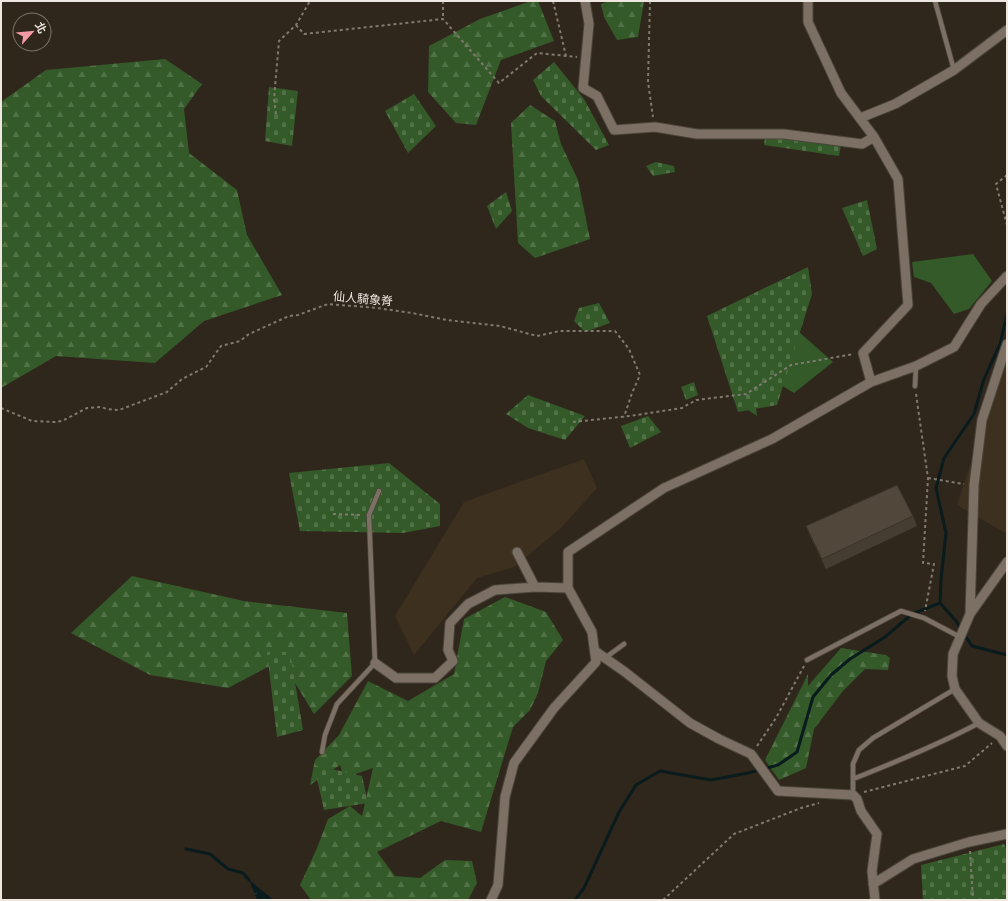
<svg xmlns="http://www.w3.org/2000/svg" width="1008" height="901" viewBox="0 0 1008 901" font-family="'Golos Text','Noto Sans TC',sans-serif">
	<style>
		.built { fill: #3d301f }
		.grass { fill: #335a28 }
		.forest { fill: url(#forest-firs) }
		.cemetery { fill: url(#cemetery-stones) }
		.water { fill: url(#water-ripples) }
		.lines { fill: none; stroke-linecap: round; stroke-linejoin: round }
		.stream { stroke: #091b1c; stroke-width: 3 }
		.service-casing { stroke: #4b443a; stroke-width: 6 }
		.minor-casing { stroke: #4b443a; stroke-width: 11 }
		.path { stroke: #80796f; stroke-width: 2; stroke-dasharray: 3 3; stroke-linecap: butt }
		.service { stroke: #7b7063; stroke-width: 4.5 }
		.minor { stroke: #7b7063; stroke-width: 9 }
		.wall { fill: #463d32 }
		.building { fill: #51473a; stroke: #393229 }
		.labels { text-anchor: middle; stroke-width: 3; stroke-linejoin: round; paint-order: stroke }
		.street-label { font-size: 12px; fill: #ede7e0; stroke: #30271c }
	</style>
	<defs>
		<pattern id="forest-firs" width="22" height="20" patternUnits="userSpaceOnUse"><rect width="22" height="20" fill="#335a28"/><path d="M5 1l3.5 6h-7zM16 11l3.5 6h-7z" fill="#517247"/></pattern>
		<pattern id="cemetery-stones" width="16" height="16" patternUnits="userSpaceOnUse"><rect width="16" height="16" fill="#335a28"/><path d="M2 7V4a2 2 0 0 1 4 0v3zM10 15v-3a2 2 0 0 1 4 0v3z" fill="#517247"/></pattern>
		<pattern id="water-ripples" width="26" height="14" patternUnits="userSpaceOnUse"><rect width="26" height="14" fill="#091b1c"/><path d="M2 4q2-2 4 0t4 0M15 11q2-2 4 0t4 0" fill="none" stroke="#2d3c3d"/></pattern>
	</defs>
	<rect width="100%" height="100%" fill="#30271c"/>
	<!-- built -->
	<path class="built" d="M 1007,355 L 1007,534 L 957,505 Z
		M 584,459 L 597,488 L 561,528 L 514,567 L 477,578 L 414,655 L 395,616 L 464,502 Z"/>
	<!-- grass -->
	<path class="grass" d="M 973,254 L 992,281 L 969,309 L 954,314 L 931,283 L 914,277 L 912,262 Z
		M 790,324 L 833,362 L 794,393 L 774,381 L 754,392 L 757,416 L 739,404 Z"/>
	<!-- forest -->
	<path class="forest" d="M 531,1 L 538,1 L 554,41 L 501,60 L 476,125 L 456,123 L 428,92 L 429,46 L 480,19 Z
		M 609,1 L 644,1 L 638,37 L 617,40 L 604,17 L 601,4 Z
		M 165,59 L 202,84 L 184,109 L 189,153 L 237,190 L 247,235 L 282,295 L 204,321 L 155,363 L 56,356 L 1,388 L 1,102 L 46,70 Z
		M 530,105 L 555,121 L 561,144 L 578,180 L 590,239 L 535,258 L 518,243 L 511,123 Z
		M 132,576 L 244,601 L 347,613 L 352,676 L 314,714 L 281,660 L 228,688 L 150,675 L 71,633 Z
		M 505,597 L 546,612 L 563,640 L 546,661 L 538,693 L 530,710 L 513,727 L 481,832 L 441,821 L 377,852 L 395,876 L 420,878 L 445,860 L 472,861 L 477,883 L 468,900 L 311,900 L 300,885 L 317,848 L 328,819 L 350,806 L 362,816 L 373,768 L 344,778 L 340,765 L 310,785 L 315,760 L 339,735 L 368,681 L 408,701 L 454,674 L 464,619 Z
		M 841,648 L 886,655 L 890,658 L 888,670 L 865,669 L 843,691 L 814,729 L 806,768 L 779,780 L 765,760 L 808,674 L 808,686 Z"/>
	<!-- cemetery -->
	<path class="cemetery" d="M 554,62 L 584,99 L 609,145 L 596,150 L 541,96 L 533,80 Z
		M 269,87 L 298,91 L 292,146 L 265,141 Z
		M 414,94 L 436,126 L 408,153 L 385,111 Z
		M 765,137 L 841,145 L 839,156 L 764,145 Z
		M 656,162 L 674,166 L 675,172 L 653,176 L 646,166 Z
		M 506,192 L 512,211 L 496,229 L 487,206 Z
		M 867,200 L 877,249 L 863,256 L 842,208 Z
		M 808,267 L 812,294 L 777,405 L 738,412 L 707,316 Z
		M 599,303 L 610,323 L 585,332 L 574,321 L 579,308 Z
		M 694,382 L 698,395 L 686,400 L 681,387 Z
		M 528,395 L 585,416 L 565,440 L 528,428 L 506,414 Z
		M 648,416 L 661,432 L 630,448 L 621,426 Z
		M 389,463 L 440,504 L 440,526 L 403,533 L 300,531 L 289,473 Z
		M 267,652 L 290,652 L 303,730 L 277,737 Z
		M 314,765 L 362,776 L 368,803 L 324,810 Z
		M 1004,844 L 1007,851 L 1007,900 L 923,900 L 921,865 Z"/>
	<!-- water -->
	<path class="water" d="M 249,880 L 274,900 L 257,900 Z"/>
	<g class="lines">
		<!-- stream -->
		<path class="stream" d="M 961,629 L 956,621 L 940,603 L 941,579 L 946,533 L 936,488 L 944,458 L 974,414 L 984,379 L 1000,344 L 1007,314
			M 964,634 L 972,646 L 1007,655
			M 186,849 L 210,854 L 228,869 L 243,873 L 249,880
			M 575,900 L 584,888 L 619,812 L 636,785 L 660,771 L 711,780 L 748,773 L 778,765 L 797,752 L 813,697 L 831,675 L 850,659 L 885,637 L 912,614 L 940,603"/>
		<defs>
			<path id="service" d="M 935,1 L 954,70
				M 915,386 L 916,366
				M 605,658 L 624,644
				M 807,660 L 901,611 L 924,618 L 960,637
				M 322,752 L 325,735 L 337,704 L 375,663 L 369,515 L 379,491
				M 853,779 C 896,762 938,745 979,723
				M 853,795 L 853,764 L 859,750 L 873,738 L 955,689"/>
			<path id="minor" d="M 585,1 L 589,24 L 583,88 L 597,96 L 614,130 L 655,127 L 697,134 L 784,134 L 862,144 L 874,137
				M 808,1 L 808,22 L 841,93 L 874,137 L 898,179 L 908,305 L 863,353 L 871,382
				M 860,118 L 895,104 L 954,70 L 1007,30
				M 517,552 L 535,587 L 568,588
				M 1007,562 L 970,614 L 953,654 L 952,676 L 955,689 L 979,723 L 1000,736 L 1007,746
				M 970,614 L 974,485 L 982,420 L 1007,344
				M 595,651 L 625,672 L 690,723 L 719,739 L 751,754 L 778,791 L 853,795 L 857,799 L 861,811 L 877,834 L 872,871 L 875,900
				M 375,663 L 396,678 L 435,678 L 453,661 L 448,650 L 450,623 L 468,604 L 495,590 L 535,587
				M 873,884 L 913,859 L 969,842 L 1007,834
				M 491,900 L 498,885 L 505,797 L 514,763 L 554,708 L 596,662 L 592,632 L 568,588 L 568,552 L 664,488 L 772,439 L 871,382 L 916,366 L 954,347 L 981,304 L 1007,276"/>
		</defs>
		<!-- service casing -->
		<use href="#service" class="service-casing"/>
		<!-- minor casing -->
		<use href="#minor" class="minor-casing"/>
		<!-- path -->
		<path class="path" d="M 443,1 L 443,19
			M 553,1 L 566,56
			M 650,1 L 648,82 L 653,117
			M 296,25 L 304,34 L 443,19 L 499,83 L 537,53 L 577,57
			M 276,114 L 274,99 L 279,41 L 296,25 L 310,1
			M 1007,175 L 996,184 L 1007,225
			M 916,394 L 928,478 L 923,563 L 934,564 L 925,611
			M 1,408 L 32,421 L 55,422 L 62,421 L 87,408 L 101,407 L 107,409 L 119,410 L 167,392 L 182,379 L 206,367 L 221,346 L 240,341 L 249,334 L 289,316 L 298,315 L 328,304 L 377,308 L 412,313 L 447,320 L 500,326 L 537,336 L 560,331 L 615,331 L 629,349 L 640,375 L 632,393 L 624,417
			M 573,422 L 630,416 L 682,408 L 696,400 L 746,394 L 791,365 L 854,354
			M 928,478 L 964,484
			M 333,514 L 362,515
			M 757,746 L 776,718 L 804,666
			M 864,792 L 965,766 L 992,743
			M 970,851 L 973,900
			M 663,900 L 734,834 L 801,808 L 819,803"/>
		<!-- service -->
		<use href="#service" class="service"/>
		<!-- minor -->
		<use href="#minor" class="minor"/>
	</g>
	<!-- wall -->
	<path class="wall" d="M 913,516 L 917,526 L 826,569 L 810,536 L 806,526 Z"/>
	<!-- building -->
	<path class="building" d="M 897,485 L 913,516 L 822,559 L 806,526 Z"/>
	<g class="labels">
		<!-- street labels -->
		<g class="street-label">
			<text transform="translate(363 299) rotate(5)" y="4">仙人騎象脊</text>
		</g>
	</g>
	<!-- border -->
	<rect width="1008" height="901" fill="none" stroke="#ede7e0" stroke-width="4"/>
	<!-- north arrow -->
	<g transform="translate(32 32) rotate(63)"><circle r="19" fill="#30271c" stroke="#7c746a"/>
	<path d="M0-3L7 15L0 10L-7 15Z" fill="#f49aa6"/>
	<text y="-6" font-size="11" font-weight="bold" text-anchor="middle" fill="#ede7e0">北</text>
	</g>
</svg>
